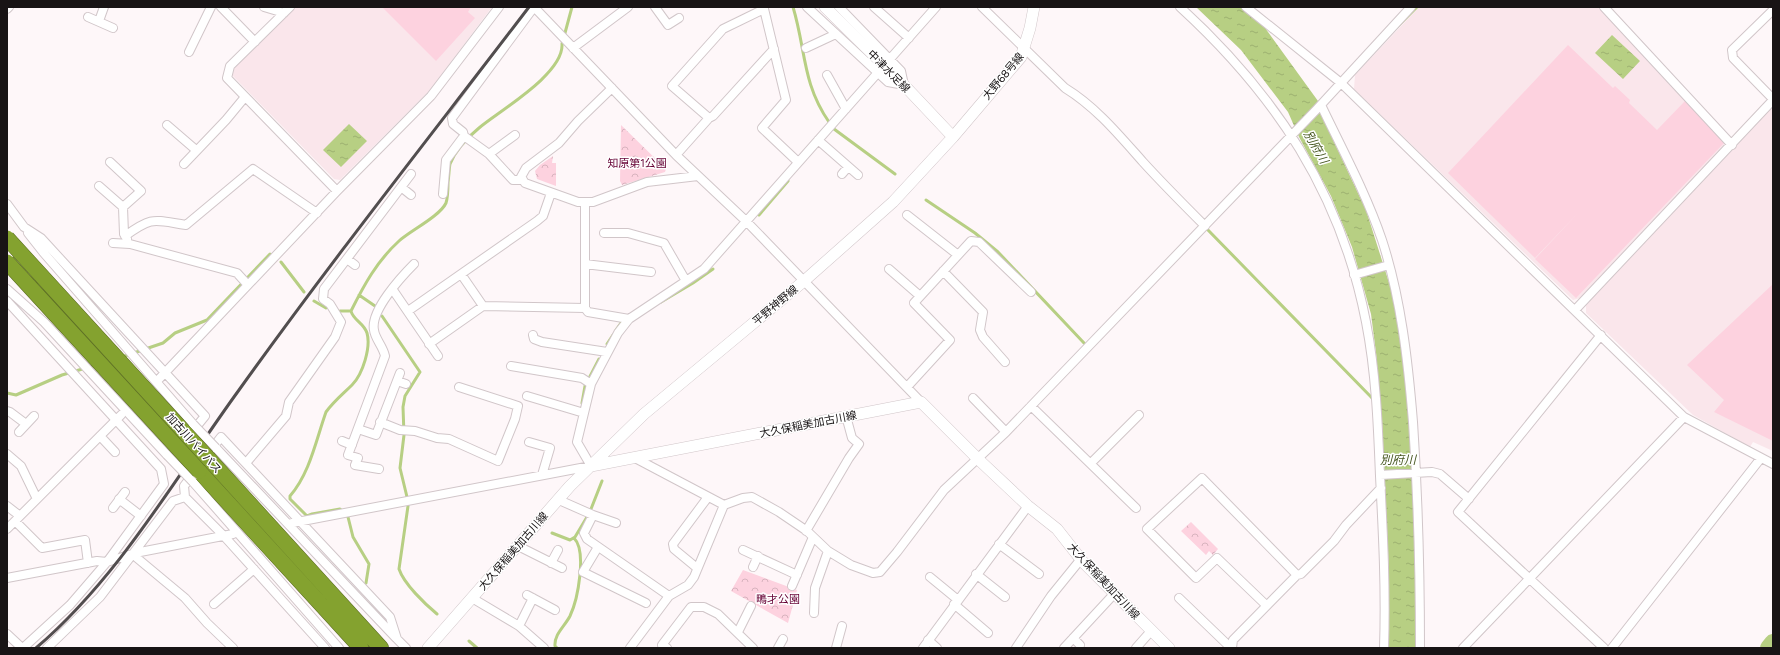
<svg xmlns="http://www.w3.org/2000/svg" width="1780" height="655" viewBox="0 0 1780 655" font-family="Figtree,'Noto Sans JP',sans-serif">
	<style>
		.built { fill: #fae6eb }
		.park { fill: url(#park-crowns) }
		.pitch { fill: #fdd2df }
		.water { fill: url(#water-ripples) }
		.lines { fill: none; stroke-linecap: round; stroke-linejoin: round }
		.stream { stroke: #b7cf83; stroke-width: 3 }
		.river { stroke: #b7cf83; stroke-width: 18 }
		.street-casing { stroke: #d1c6c9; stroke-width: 10 }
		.secondary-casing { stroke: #d1c6c9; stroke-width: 12 }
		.highway-casing { stroke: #5e7026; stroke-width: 16 }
		.street { stroke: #fff; stroke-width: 8 }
		.secondary { stroke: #fff; stroke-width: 11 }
		.highway { stroke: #84a22f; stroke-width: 15 }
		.rail { stroke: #524e4f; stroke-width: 3 }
		.street-bridge-casing { stroke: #d1c6c9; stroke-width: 10; stroke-linecap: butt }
		.highway-bridge-casing { stroke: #5e7026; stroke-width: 16; stroke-linecap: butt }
		.street-bridge { stroke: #fff; stroke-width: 8 }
		.highway-bridge { stroke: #84a22f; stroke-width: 15 }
		.labels { text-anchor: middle; stroke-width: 3; stroke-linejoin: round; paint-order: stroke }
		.street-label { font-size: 11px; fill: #181415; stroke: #fff }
		.park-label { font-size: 11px; fill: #650134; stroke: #fff }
		.water-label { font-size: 12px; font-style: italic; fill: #465620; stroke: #fff }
	</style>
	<defs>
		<pattern id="park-crowns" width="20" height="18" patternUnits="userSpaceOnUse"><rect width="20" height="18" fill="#fdd2df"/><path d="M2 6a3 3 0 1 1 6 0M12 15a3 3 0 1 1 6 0" fill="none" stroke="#d8b3be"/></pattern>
		<pattern id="water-ripples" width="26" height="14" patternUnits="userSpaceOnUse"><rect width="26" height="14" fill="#b7cf83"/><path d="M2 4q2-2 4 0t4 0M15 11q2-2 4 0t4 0" fill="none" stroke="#9db170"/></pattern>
	</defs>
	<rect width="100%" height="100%" fill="#fef7f9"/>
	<!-- built -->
	<path class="built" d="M 292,7 L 492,7 L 430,90 L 340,180 L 334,179 L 231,74 L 233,67 Z
		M 1419,7 L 1599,7 L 1724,141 L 1725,146 L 1580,298 L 1573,300 L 1354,89 L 1355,75 Z
		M 1773,107 L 1773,451 L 1753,442 L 1750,447 L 1693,415 L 1586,313 L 1586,305 Z"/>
	<!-- park -->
	<path class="park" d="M 621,125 L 666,169 L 665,172 L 622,185 L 620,181 Z
		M 553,156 L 552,163 L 556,163 L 556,186 L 537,179 L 535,171 L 540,165 Z
		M 1191,522 L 1218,549 L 1213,555 L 1209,551 L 1206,555 L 1181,531 Z
		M 743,570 L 797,590 L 788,623 L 731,591 Z"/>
	<!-- pitch -->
	<path class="pitch" d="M 382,7 L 471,7 L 468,12 L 475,18 L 436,61 Z
		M 1568,45 L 1613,88 L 1615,86 L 1630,100 L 1629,103 L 1657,130 L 1685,101 L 1724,143 L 1576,298 L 1535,259 L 1578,213 L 1535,258 L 1448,173 Z
		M 1773,284 L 1773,441 L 1714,412 L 1724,400 L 1687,365 Z"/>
	<!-- water -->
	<path class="water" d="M 1196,7 L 1243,7 L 1260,21 L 1318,101 L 1321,114 L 1366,210 L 1392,292 L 1402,346 L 1413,457 L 1415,579 L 1415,648 L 1389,648 L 1389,572 L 1382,420 L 1376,353 L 1371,314 L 1352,247 L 1331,196 L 1299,137 L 1288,112 L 1241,50 Z
		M 1612,35 L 1640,61 L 1623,79 L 1595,53 Z
		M 349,124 L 367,141 L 341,167 L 323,150 Z"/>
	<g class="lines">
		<!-- stream -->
		<path class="stream" d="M 793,7 C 806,50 802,83 829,122
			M 1397,27 L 1417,7
			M 834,129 L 895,174
			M 926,200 L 975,233 L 998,252 L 1084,343
			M 759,215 L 788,181
			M 1207,229 L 1374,400
			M 281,262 L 304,292
			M 359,295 L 375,306
			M 314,301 L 326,308
			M 661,302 L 693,283 L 713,269
			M 340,311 L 351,311
			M 382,316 L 420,372 L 405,396 L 403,407 L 404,435 L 400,468 L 407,497
			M 616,330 L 623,320
			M 607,344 L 613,335
			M 122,357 L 163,343 L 175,333 L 207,320 L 270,254
			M 7,393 L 16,395 L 62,375 L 96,365
			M 582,403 L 585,386 L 599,359
			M 408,506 L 399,569 C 404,584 425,604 437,614
			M 591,509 L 602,481
			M 552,533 L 570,540 L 575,537 L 587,517
			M 366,583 L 369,564 L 353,537 L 348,517 L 340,509 L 312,514 L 307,516 L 290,499 L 290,496 C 310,473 316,440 326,412 C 334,401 343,394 352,385 C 363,374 371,347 367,333 C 364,323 353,320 351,311 C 364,285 377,261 399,241 C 410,231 440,216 446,203 C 448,197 448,188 448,182 C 449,176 449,169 450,164 C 455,151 468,137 479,128 C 499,111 564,74 562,44 L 572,7
			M 469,641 L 477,648
			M 557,648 L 555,646 C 554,634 565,626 570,616 C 578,599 587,551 574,538"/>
		<!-- river -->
		<path class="river" d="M 1769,648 L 1773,643"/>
		<defs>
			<path id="street" d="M 221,7 L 255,42
				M 264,7 L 284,13
				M 290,7 L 230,66 L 227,78 L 337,191
				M 534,7 L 676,155 L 747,222 L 921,402
				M 655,7 L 668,25 L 679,18
				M 807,7 L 888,82 L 904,85 L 901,71 L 839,7
				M 874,7 L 909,38
				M 982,7 L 1065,88 C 1096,107 1119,135 1143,162 C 1163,184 1184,205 1205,226
				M 1180,7 C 1276,95 1341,193 1366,322 C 1376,373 1378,425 1380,476 C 1383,533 1386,590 1384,648
				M 1246,7 L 1341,83 L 1684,417 L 1773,464
				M 1604,7 L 1732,145
				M 7,9 L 9,7
				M 1773,10 L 1732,50 L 1733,58 L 1773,99
				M 88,17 L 113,28
				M 99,21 L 104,7
				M 573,48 L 628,7
				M 806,48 L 836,34
				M 189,52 L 211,7
				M 827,75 L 846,109
				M 612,88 L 578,121 L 559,143 L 526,168 L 521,177 L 525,183 L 578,202 L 593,202 L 647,182 L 698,176
				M 1321,105 C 1342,149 1366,193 1382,240 C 1401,298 1408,361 1413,422 C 1418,497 1420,572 1420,648
				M 709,118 L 713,116 L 774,49
				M 167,125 L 196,150
				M 464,136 L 489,154 L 513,180 L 523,180
				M 818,140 L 858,175
				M 489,154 L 515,135
				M 676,155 L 709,118 L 672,86 L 723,29 L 764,9 L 786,100 L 762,128 L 798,162
				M 110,162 L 141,191 L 123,207 L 124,234 L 127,239
				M 184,164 L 226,120 L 245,97
				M 842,174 L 848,167
				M 99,186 L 123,207
				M 401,187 L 411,195
				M 443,194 L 446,160 L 464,136 L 463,132 L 453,124 L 452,118 L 534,7
				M 7,204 L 24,227 L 41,238 L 205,416 L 192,432
				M 907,215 L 958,255
				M 28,233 L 43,252 L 193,424
				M 604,233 L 628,233 L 664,243 L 686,281
				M 125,236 C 153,216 153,220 186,225 L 253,169 L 317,213
				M 113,243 L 130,244 L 237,273 L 248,285
				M 347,259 L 355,265
				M 585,264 L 651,272
				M 889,269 L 920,296
				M 943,271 L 983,312 L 980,330 L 983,337 L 1005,362
				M 461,274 L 483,306
				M 1354,275 L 1389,265
				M 7,289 L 44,322 L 167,455
				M 393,290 L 438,356
				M 7,301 L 161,469 L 164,484 L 107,562 L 70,605 L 23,648
				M 585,308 L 585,202
				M 1575,310 L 1773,100
				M 408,311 L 537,221 L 543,216 L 551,193
				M 533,335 L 534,339 L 542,342 L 607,352
				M 1601,335 L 1458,512 L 1604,648
				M 429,344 L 483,306 L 585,308 L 588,312 L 629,319
				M 511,366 L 582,378 L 591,384
				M 159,379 L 337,191 L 431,96 L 499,7
				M 397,381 L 406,384
				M 907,387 L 950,340 L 914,303 L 971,241 L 979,242 L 1031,292
				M 527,396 L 584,413
				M 973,398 L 1006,432
				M 1031,406 L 1136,508
				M 7,411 L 10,412 L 26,424
				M 380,422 L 400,430 L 415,431 L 437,438 L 449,439 L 498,461 L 515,419 L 518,406 L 459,387
				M 358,429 L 376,435 L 400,373
				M 19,432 L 34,416
				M 100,436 L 115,452
				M 342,441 L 352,445
				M 529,442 L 550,448 L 542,475
				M 216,448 L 396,638
				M 7,454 L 21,466 L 37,499
				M 635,458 L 724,505 L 743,498 L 752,497 L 779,512 L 807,531 L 828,551 L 851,565 L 873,573 L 880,572 L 897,552 L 944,490 L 1006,432 L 1317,109 L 1411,7
				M 204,459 L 221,437 L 390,617 L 397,639 L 406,648
				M 246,463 L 286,416 L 289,402 L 335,337 L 341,322 L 330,304 L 323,299 L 324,289 L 411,174
				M 1091,463 L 1139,415
				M 379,469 L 355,465 L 358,458 L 348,455 L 385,356 C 383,346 375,339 374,330 C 370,311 401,277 414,264
				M 1380,475 L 1432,472 L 1440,474 L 1469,499
				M 193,482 L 339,648
				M 185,497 L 184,486 L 194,473
				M 119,499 L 141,516
				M 559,500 L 593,515 L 616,523
				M 7,506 L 20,516
				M 113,508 L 125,492
				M 593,515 L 584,533 L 587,539 L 669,596
				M 15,521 L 42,548 L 85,540 L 88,563
				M 292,523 L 591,466 L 577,442 L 591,384 L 618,333 L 629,319 L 704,269 L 936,7
				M 7,529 L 121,415
				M 806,531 L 849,458 L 859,444 L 852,438 L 846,416
				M 999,544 L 1039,574
				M 518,546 L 562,568
				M 598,547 L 583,572 L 646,603
				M 743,550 L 797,575
				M 137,558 L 185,598 L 207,623 L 233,648
				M 551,563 L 558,550
				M 753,567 L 758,556
				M 697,568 L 674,549 L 673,544 L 708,497
				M 976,574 L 1005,597
				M 1297,575 L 1301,574 L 1334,541 L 1346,525 L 1381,488
				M 930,577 L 958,600
				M 7,578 L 97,561 L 107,562 L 135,553 L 233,534
				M 792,586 L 813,537
				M 527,595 L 555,610
				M 472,598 L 519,626 L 544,648
				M 1179,598 L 1231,648
				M 214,604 L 254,569
				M 954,604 L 988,633
				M 814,613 L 815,588 L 828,551
				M 519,626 L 533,598
				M 738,632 L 751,606
				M 7,634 L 22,648
				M 1073,638 L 1080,645
				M 928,640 L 937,648
				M 47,648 L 100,597 L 173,501 L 185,497 L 223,535 L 325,648
				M 630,648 L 669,596 L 688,585 L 694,577 L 724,505
				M 667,648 L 662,645 L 691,607 L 704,607 L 718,614 L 753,648
				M 778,648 L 783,639
				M 836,648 L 842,626
				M 923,648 L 1028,506
				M 1016,648 L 1051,596 L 1081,559
				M 1064,648 L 1114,594
				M 1136,648 L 1151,631
				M 1232,648 L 1233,640 L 1297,575 L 1202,478 L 1147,529 L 1196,578 L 1217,558 L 1266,605
				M 1463,648 L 1684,417
				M 1612,648 L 1761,458"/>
			<path id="secondary" d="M 825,7 L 904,85 L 953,137
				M 591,466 L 921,402 L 978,459 L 1028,506 L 1057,529 L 1083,562 L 1169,648
				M 428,648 L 570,486 L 644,414 L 804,281 L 893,202 L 953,137 L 1021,57 L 1030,28 L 1034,7"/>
			<path id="highway" d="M 209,459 L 381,648
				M 199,471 L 361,648"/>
		</defs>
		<!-- street casing -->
		<use href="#street" class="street-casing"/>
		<!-- secondary casing -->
		<use href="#secondary" class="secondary-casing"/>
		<!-- highway casing -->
		<use href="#highway" class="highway-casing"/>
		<!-- street -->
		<use href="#street" class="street"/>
		<!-- secondary -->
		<use href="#secondary" class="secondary"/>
		<!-- highway -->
		<use href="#highway" class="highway"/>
		<!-- rail -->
		<path class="rail" d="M 36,648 C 120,576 175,478 239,390 C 332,260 432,134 529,7"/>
		<defs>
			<path id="street-bridge" d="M 193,424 L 216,448
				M 167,455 L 193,482"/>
			<path id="highway-bridge" d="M 7,238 L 209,459
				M 7,262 L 199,471"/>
		</defs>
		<!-- street-bridge casing -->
		<use href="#street-bridge" class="street-bridge-casing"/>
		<!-- highway-bridge casing -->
		<use href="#highway-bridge" class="highway-bridge-casing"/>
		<!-- street-bridge -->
		<use href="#street-bridge" class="street-bridge"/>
		<!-- highway-bridge -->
		<use href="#highway-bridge" class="highway-bridge"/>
	</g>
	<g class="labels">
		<!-- street labels -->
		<g class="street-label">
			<text transform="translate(889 71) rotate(45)" y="4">中津水足線</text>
			<text transform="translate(1003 76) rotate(-50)" y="4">大野68号線</text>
			<text transform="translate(775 305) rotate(-40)" y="4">平野神野線</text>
			<text transform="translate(808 424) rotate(-11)" y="4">大久保稲美加古川線</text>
			<text transform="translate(194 443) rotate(48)" y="4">加古川バイパス</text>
			<text transform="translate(513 551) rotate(-49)" y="4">大久保稲美加古川線</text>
			<text transform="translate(1104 581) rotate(47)" y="4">大久保稲美加古川線</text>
		</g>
		<!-- park labels -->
		<g class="park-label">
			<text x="637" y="167">知原第1公園</text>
			<text x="778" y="603">鴫才公園</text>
		</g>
		<!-- water labels -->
		<g class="water-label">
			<text transform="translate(1316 147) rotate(60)" y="4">別府川</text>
			<text x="1398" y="464">別府川</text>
		</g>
	</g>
	<!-- border -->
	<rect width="1780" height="655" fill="none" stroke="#181415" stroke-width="16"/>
</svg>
